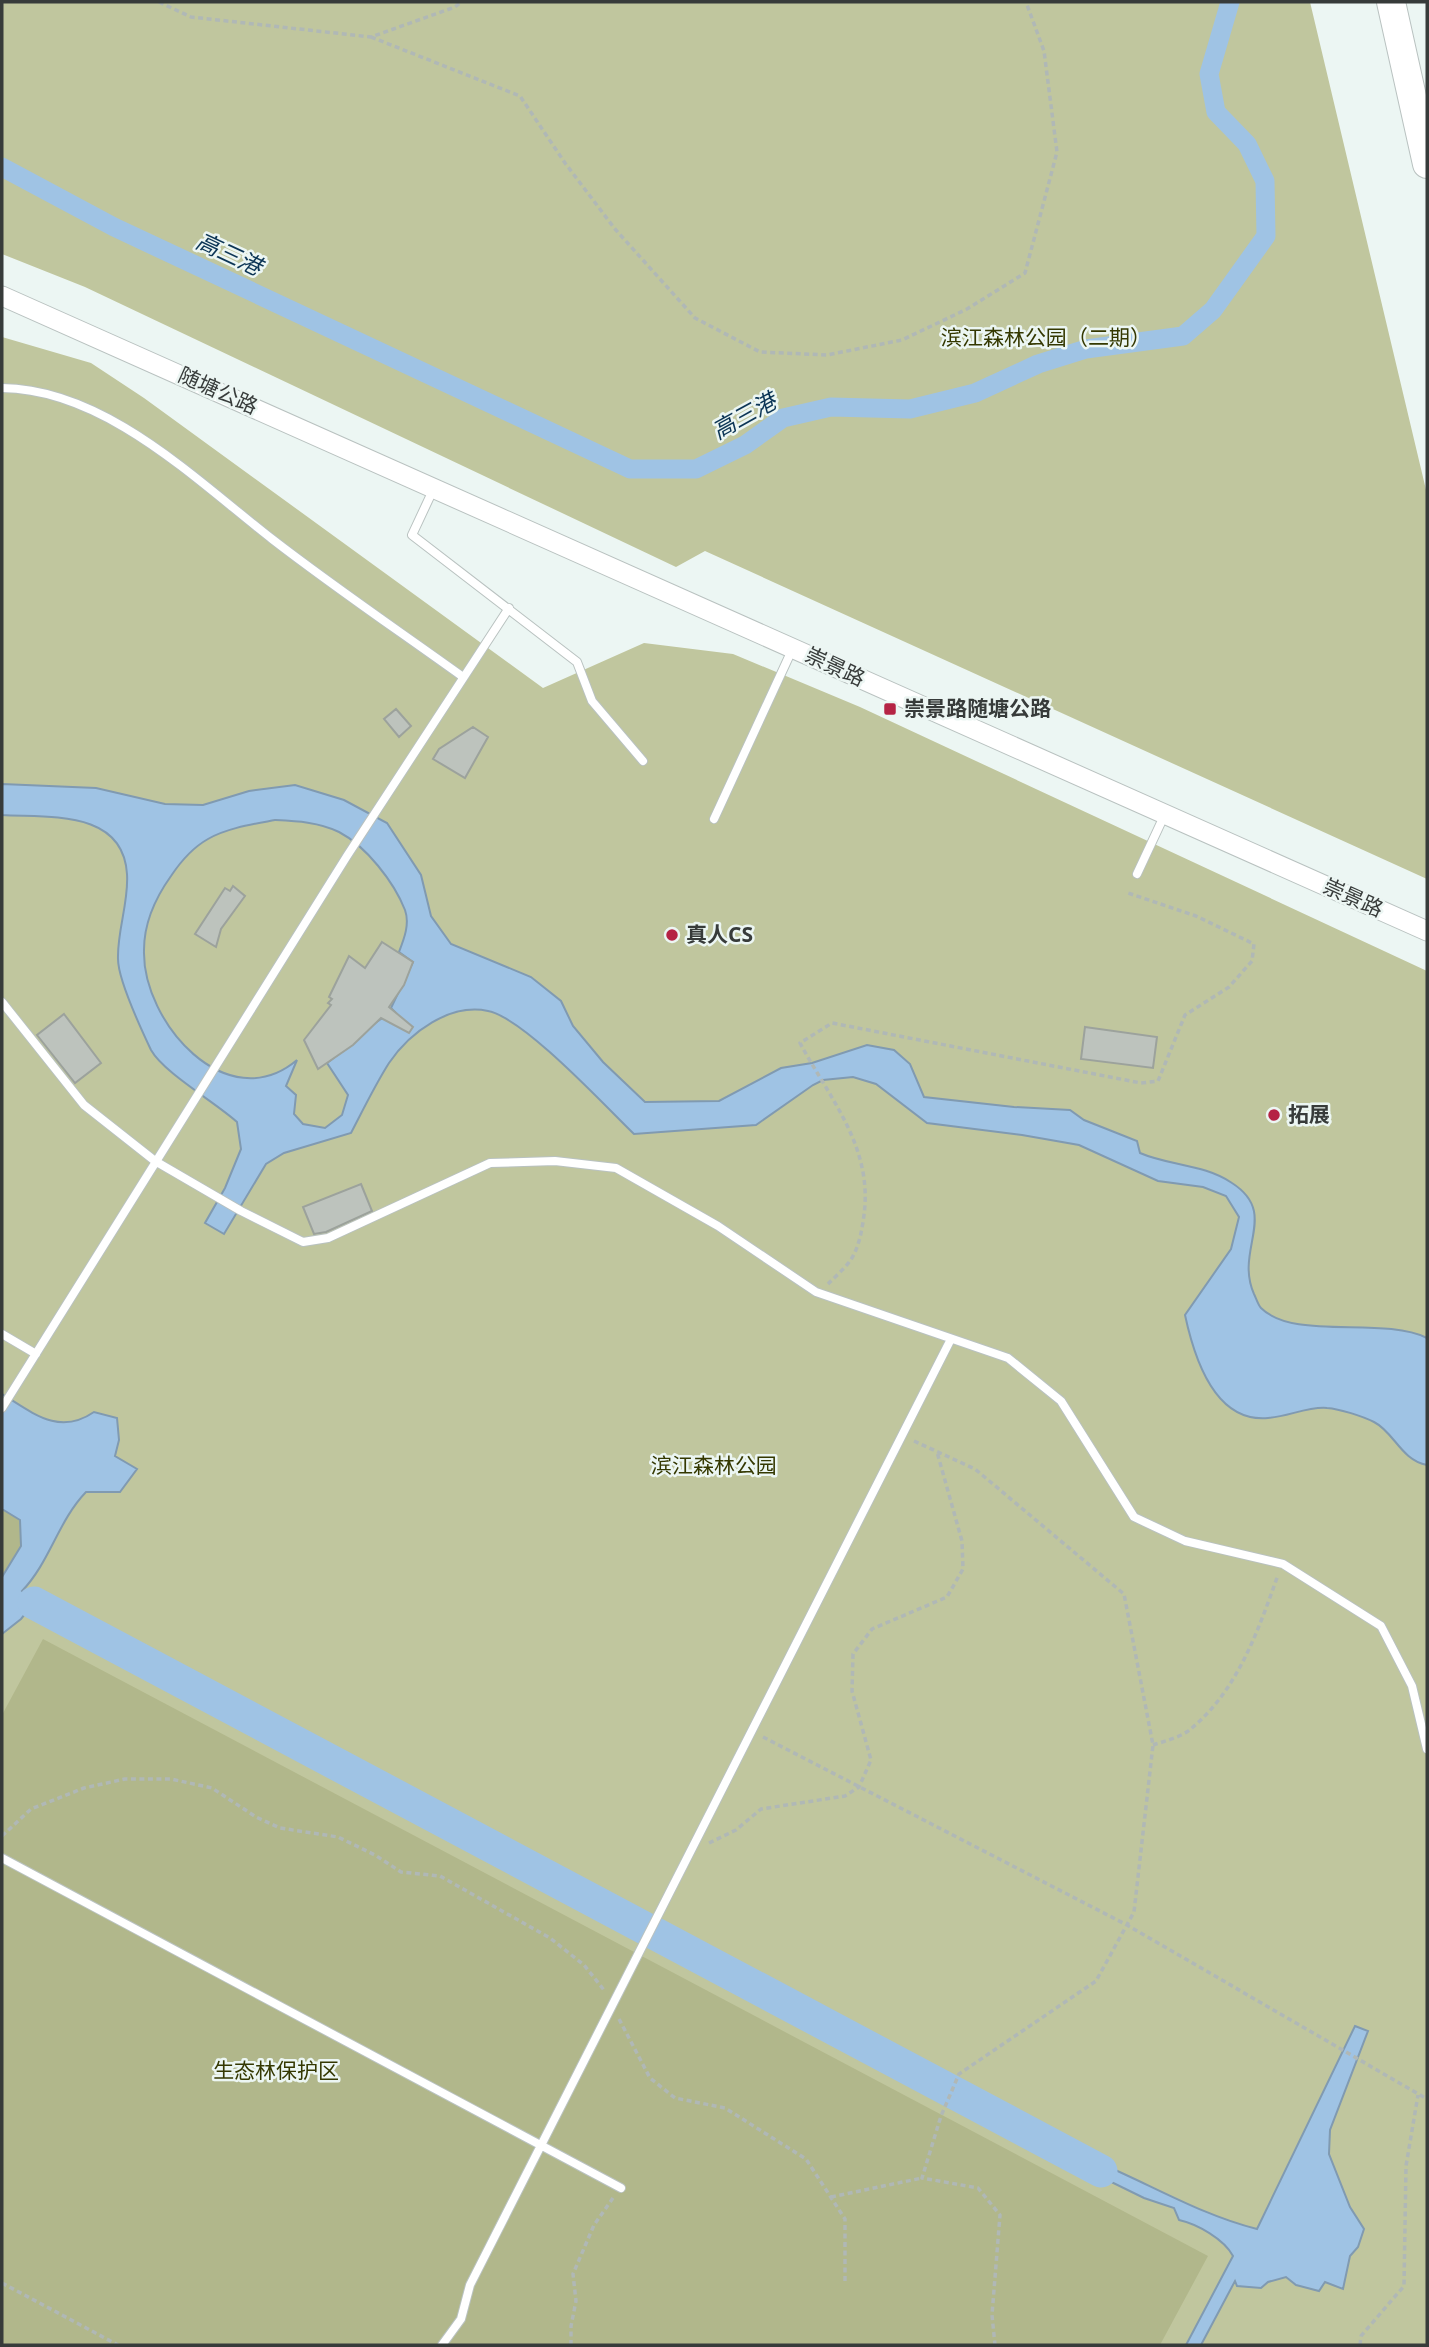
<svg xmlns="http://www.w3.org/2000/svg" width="1429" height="2347" viewBox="0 0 1429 2347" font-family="'Open Sans','Noto Sans SC',sans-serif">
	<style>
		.green { fill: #c0c69e }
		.forest { fill: #b1b78b }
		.water { fill: #9fc3e4; stroke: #809ab1; stroke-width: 2; fill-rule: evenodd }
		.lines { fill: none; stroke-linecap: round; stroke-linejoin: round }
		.canal { stroke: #9fc3e4; stroke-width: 19 }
		.river { stroke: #9fc3e4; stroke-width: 33 }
		.building { fill: #bdc3bd; stroke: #9ca29c; stroke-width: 2 }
		.service-casing { stroke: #b9c2c0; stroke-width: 10 }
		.tertiary-casing { stroke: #b9c2c0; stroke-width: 21 }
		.motorway-casing { stroke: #b9c2c0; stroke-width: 30 }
		.path { stroke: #b0b8b6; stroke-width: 3.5; stroke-dasharray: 5 3.5; stroke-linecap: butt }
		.service { stroke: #fff; stroke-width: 8 }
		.tertiary { stroke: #fff; stroke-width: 19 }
		.motorway { stroke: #fff; stroke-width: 28 }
		.poi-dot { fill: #b52344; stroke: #ecf6f3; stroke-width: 2.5 }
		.labels { text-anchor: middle; stroke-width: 5; stroke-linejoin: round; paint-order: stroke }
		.park-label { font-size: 21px; fill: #343801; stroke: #ecf6f3 }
		.street-label { font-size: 21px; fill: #373b3a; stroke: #ecf6f3 }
		.poi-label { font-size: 21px; font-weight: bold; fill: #373b3a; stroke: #ecf6f3; text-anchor: start }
		.water-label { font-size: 23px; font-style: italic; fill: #0c3555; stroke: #ecf6f3 }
	</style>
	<rect width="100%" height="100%" fill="#ecf6f3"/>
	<!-- green -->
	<path class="green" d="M 2,2 L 1310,2 L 1427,494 L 1427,879 L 705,551 L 676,567 L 85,287 L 2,254 Z
		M 2,337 L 91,363 L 144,398 L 543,688 L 644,643 L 733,654 L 860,707 L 1427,971 L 1427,2345 L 2,2345 Z"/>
	<!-- forest -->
	<path class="forest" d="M 2,1509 L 20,1520 L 21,1546 L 2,1577 Z
		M 43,1639 L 1208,2256 L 1160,2345 L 2,2345 L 2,1715 Z"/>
	<!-- water -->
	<path class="water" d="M 2,784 L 96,788 L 165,804 L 203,805 L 249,791 L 295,785 L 344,800 L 387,823 L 421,875 L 431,916 L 451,944 L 531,977 L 561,1001 L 573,1026 L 603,1062 L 645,1102 L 719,1101 L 781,1068 L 812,1063 L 867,1045 L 894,1050 L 910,1064 L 924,1097 L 1014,1107 L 1070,1110 L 1084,1120 L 1137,1141 L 1140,1153 C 1170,1166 1204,1164 1232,1183 C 1280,1214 1234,1249 1254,1294 C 1256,1298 1258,1305 1261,1308 C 1294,1341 1382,1316 1427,1338 L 1427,1465 C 1401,1460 1394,1432 1374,1422 C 1362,1416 1340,1409 1327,1408 C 1309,1406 1287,1417 1268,1418 C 1214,1423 1194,1357 1185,1315 L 1231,1249 L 1239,1217 L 1226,1196 L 1203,1187 L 1158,1181 L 1079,1145 L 1022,1135 L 927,1123 L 876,1084 L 853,1077 L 823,1080 L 813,1085 L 756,1125 L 634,1134 C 605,1106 524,1018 488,1011 C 450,1003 410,1032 389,1063 C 375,1085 363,1110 351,1133 L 284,1153 L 266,1164 L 224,1234 L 205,1223 L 225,1188 L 241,1149 L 237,1122 C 215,1102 164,1073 151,1050 C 142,1031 118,979 118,959 C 117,931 129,902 127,874 C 123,809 48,818 2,815 ZM 275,820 C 296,821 319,822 339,832 C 366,846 394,882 405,910 C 410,924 404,939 399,952 L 413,962 L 391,1008 L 395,1012 C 370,1021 349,1047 327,1063 L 348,1095 L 342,1115 L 325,1128 L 303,1124 L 294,1114 L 296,1095 L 286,1086 L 297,1060 C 227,1119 142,1022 144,950 C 144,923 156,897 171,876 C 181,861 192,848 208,839 C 227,828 254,824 275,820 Z
		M 2,1394 C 33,1413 59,1436 94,1412 L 117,1418 L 119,1440 L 115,1456 L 137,1469 L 120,1492 L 86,1492 C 58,1521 50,1562 22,1591 L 34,1603 L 21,1619 L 2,1634 L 2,1577 L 21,1546 L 20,1520 L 2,1509 Z
		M 1355,2026 L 1368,2031 L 1330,2130 L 1329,2154 L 1350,2207 L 1364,2229 L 1358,2247 L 1350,2256 L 1343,2289 L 1325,2282 L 1319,2291 L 1296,2285 L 1286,2277 L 1268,2282 L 1261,2288 L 1237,2286 L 1235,2281 L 1201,2345 L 1186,2345 L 1233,2256 C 1224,2239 1197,2224 1179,2220 L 1174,2208 L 1144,2198 L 1099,2176 L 1104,2165 C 1155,2187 1204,2216 1257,2229 Z"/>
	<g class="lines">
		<!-- canal -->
		<path class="canal" d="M 2,167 L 114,227 L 630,469 L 696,469 L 745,445 L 783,418 L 831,407 L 910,409 L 975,393 L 1038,364 L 1086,349 L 1183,336 L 1213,310 L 1266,236 L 1265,181 L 1247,144 L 1216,112 L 1209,74 L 1230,2"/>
		<!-- river -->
		<path class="river" d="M 34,1603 L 1101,2171"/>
	</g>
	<!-- building -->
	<path class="building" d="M 396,709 L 411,726 L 399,737 L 384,719 Z
		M 473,727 L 488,737 L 465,778 L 433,759 L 439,749 Z
		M 233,886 L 245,896 L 221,929 L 216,947 L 195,934 L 225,888 L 230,891 Z
		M 382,942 L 413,962 L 404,985 L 389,1007 L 413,1027 L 409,1033 L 381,1018 L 353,1045 L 318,1069 L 304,1040 L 331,1005 L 328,1003 L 332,999 L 329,997 L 349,956 L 365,968 Z
		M 64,1014 L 101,1063 L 75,1083 L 37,1035 Z
		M 1085,1027 L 1157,1037 L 1153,1068 L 1081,1059 Z
		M 361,1184 L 372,1211 L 326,1232 L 314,1234 L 303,1207 Z"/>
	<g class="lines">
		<defs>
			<path id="service" d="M 2,388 C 105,389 196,480 272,539 C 334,587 399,631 463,677
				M 434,488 L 412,535 L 577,662 L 592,701 L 643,761
				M 714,819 L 792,650
				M 1137,874 L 1165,814
				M 2,1002 L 84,1105 L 155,1161 L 241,1211 L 303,1242 L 328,1238 L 490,1163 L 555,1161 L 616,1168 L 718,1226 L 816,1292 L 1008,1358 L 1061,1401 L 1134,1517 L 1185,1541 L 1283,1564 L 1381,1626 L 1412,1686 L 1427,1749
				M 2,1334 L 36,1354
				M 2,1408 L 347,856 L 509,608
				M 2,1858 L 621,2188
				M 442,2345 L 461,2319 L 470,2285 L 951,1339"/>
			<path id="tertiary" d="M 2,296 L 1427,931"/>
			<path id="motorway" d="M 1391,2 L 1427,164"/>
		</defs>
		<!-- service casing -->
		<use href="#service" class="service-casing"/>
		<!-- tertiary casing -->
		<use href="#tertiary" class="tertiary-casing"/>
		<!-- motorway casing -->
		<use href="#motorway" class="motorway-casing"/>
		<!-- path -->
		<path class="path" d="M 159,2 L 191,17 L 371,37 L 455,7 L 461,2
			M 371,37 L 520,96 L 565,163 L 615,229 L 695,318 L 760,352 L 827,355 L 902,340 L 967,309 L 1025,273 L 1057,152 L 1044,51 L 1026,2
			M 828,1284 C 835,1277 844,1269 850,1261 C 859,1248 862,1230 864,1215 C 873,1147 830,1099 800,1043 L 832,1023 L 1141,1083 L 1158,1081 L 1185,1015 L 1229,987 L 1252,961 L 1254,944 L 1196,916 L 1128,893
			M 914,1441 L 975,1469 L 1124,1594 L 1153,1745 L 1134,1912 L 1096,1981 L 959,2074 L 941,2116 L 922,2178 L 978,2188 L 1000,2215 L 992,2315 L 995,2345
			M 763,1737 L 1127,1925 L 1427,2099
			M 1153,1745 C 1165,1741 1182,1737 1192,1728 C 1238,1689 1258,1631 1278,1575
			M 2,1836 L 31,1809 L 84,1788 L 125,1779 L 171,1779 L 212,1788 L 256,1817 L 280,1828 L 338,1837 L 375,1855 L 401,1872 L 440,1876 L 550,1938 L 584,1965 L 604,1990
			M 709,1843 L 736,1830 L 761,1809 L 845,1796 L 859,1787 L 871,1760 L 852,1691 L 853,1654 L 872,1629 L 947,1597 L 963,1569 L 962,1541 L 937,1452
			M 619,2019 L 650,2078 L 675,2098 L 725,2108 L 806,2159 L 845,2219 L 845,2282
			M 831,2197 L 922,2178
			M 2,2283 L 118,2345
			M 571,2345 L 571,2326 L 576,2301 L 573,2274 L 594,2225 L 613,2198
			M 1360,2345 L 1361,2336 L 1404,2286 L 1406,2166 L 1418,2095"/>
		<!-- service -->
		<use href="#service" class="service"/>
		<!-- tertiary -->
		<use href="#tertiary" class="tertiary"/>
		<!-- motorway -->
		<use href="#motorway" class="motorway"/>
	</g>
	<!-- markers -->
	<g class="poi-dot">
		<rect x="883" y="702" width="14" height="14" rx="3.5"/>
		<circle cx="672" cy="935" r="7"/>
		<circle cx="1274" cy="1115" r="7"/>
	</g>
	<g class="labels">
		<!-- park labels -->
		<g class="park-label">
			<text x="1046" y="345">滨江森林公园（二期）</text>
			<text x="714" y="1473">滨江森林公园</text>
			<text x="276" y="2078">生态林保护区</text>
		</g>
		<!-- street labels -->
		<g class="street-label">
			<text transform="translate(218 391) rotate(24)" y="7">随塘公路</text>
			<text transform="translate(835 667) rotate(25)" y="7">崇景路</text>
			<text transform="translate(1353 898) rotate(24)" y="7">崇景路</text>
		</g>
		<!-- poi labels -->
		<g class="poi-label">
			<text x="904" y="716">崇景路随塘公路</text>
			<text x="686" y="942">真人CS</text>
			<text x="1288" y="1122">拓展</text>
		</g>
		<!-- water labels -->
		<g class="water-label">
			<text transform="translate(229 254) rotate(25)" y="8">高三港</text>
			<text transform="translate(744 416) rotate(-29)" y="8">高三港</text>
		</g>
	</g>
	<!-- border -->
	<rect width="1429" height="2347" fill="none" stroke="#373b3a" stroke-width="7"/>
</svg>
